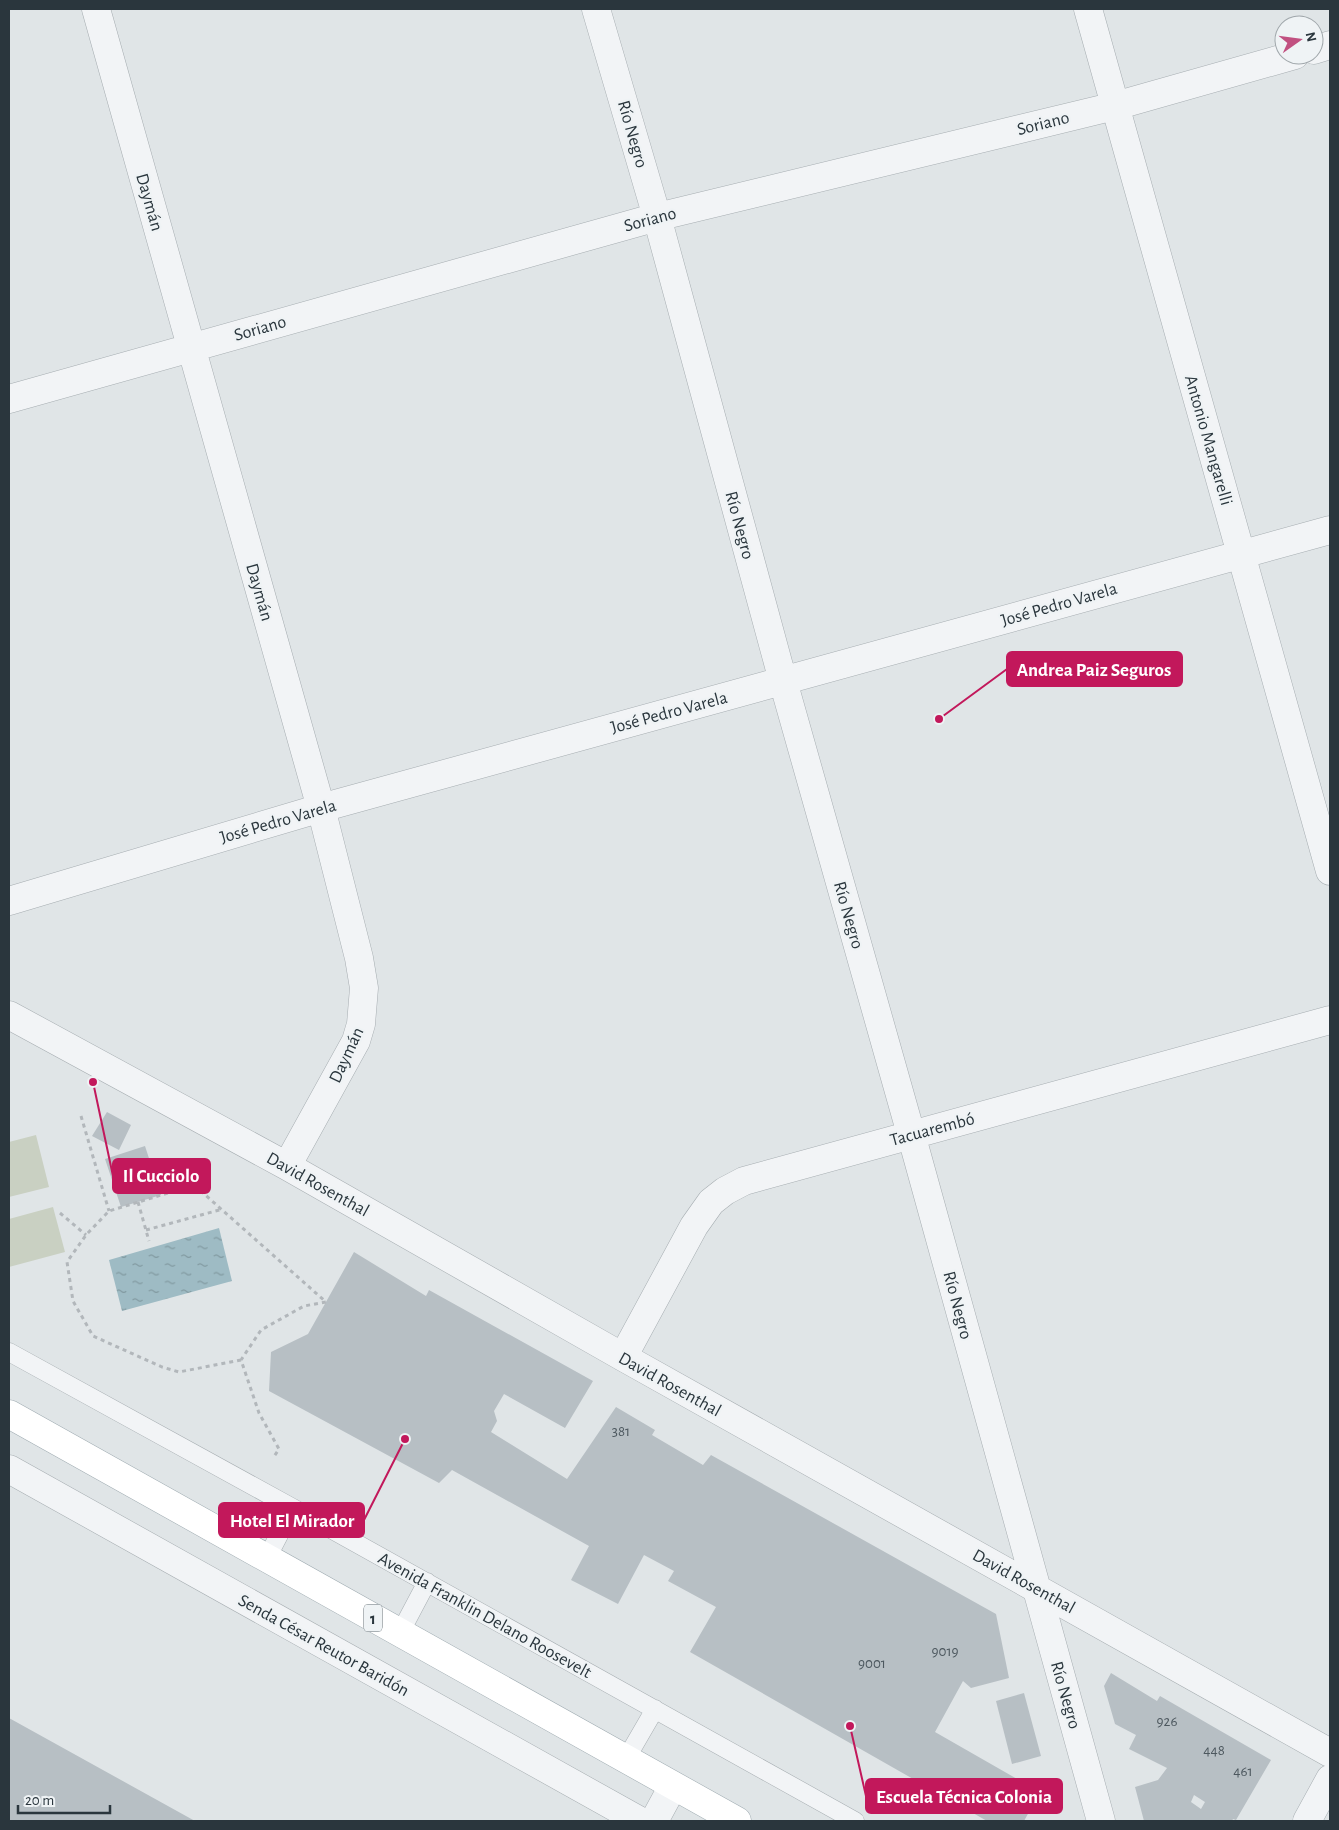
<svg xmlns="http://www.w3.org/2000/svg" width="1339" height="1830" viewBox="0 0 1339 1830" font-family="'Alegreya Sans',sans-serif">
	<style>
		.grass { fill: #c9d0c2 }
		.water { fill: url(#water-ripples) }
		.building { fill: #b7bfc4; fill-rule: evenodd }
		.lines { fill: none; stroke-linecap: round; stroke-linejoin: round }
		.service-casing { stroke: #a6adb1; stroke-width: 19 }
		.minor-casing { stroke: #a6adb1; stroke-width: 29 }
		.primary-casing { stroke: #a0acb2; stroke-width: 29 }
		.path { stroke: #b2b7bb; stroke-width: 3; stroke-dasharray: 4 4; stroke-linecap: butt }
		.service { stroke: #f2f4f6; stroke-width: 18 }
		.minor { stroke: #f2f4f6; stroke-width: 28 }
		.primary { stroke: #fff; stroke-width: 28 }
		.labels { text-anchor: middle; stroke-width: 4.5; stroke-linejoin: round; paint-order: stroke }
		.number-label { font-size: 15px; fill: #4d585f }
		.shield { fill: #eff3f5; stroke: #656f74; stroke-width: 1 }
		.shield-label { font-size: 16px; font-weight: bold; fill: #2a363d }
		.street-label { font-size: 18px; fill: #2a363d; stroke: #eff3f5 }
		.leader { fill: none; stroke: #c2185b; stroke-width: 2 }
		.callout-dot { fill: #c2185b; stroke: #eff3f5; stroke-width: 2 }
		.callout { fill: #c2185b; stroke: #c2185b; stroke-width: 2 }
		.callout-label { font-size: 19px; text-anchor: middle; font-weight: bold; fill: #fff }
	</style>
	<defs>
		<pattern id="water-ripples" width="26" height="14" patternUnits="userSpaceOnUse" patternTransform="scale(1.25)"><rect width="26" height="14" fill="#9ebbc4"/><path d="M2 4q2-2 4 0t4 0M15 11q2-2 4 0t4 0" fill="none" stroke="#8199a0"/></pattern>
	</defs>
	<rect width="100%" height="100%" fill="#e0e5e7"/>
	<!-- grass -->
	<path class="grass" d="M 36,1135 L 49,1187 L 9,1197 L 9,1142 Z
		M 53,1207 L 65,1252 L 9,1267 L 9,1219 Z"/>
	<!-- water -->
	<path class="water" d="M 219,1228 L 232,1281 L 122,1311 L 109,1260 Z"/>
	<!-- building -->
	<path class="building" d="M 107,1112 L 131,1125 L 119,1150 L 92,1136 Z
		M 145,1146 L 161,1195 L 121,1207 L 105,1159 Z
		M 354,1252 L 426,1296 L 429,1290 L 593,1381 L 565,1428 L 504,1394 L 494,1411 L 497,1421 L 491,1432 L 567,1479 L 616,1407 L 655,1430 L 652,1435 L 703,1465 L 711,1455 L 996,1614 L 1009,1678 L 971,1688 L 963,1681 L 935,1732 L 1040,1792 L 1024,1821 L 987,1821 L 690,1652 L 716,1607 L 668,1581 L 674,1571 L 644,1555 L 618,1604 L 571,1580 L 589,1546 L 452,1470 L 439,1483 L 269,1391 L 271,1352 L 308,1334 Z
		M 1111,1673 L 1157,1701 L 1160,1696 L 1271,1760 L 1236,1820 L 1233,1819 L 1232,1821 L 1144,1821 L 1135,1787 L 1158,1780 L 1167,1768 L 1129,1749 L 1136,1735 L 1115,1724 L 1104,1686 ZM 1194,1795 L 1205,1802 L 1201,1809 L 1191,1802 Z
		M 1024,1693 L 1041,1756 L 1012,1764 L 996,1701 Z
		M 9,1718 L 195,1821 L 9,1821 Z"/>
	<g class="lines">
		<defs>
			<path id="service" d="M 9,1352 L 293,1508 L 855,1821
				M 267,1558 L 293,1508
				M 400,1633 L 427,1582
				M 626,1759 L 655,1709"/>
			<path id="minor" d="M 96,9 L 321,808 L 359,958 L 364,988 L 361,1024 L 356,1041 L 287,1166
				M 596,9 L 657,217 L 783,681 L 911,1134 L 1101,1821
				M 1088,9 L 1330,871
				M 1314,50 L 1330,45
				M 9,399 L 657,217 L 1115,106 L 1295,55
				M 9,901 L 321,808 L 1330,530
				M 9,1015 L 287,1166 L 623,1357 L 1330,1753
				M 623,1357 L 694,1226 L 711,1202 L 725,1191 L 744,1181 L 1330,1020
				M 9,1469 L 640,1821
				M 654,1821 L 673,1786
				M 1307,1821 L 1330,1779"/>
			<path id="primary" d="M 9,1414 L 737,1821"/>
		</defs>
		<!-- service casing -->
		<use href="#service" class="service-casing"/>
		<!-- minor casing -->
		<use href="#minor" class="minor-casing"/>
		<!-- primary casing -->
		<use href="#primary" class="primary-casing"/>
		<!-- path -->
		<path class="path" d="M 81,1116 L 109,1211
			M 138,1202 L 149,1241
			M 60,1213 L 86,1235
			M 146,1230 L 223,1209
			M 241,1360 L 179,1372 L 162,1367 L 93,1336 L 73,1301 L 67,1262 L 86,1235 L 109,1211 L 194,1185 L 326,1302 L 304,1306 L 261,1330 L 241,1360 L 259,1413 L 279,1449 L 273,1458"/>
		<!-- service -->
		<use href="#service" class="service"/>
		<!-- minor -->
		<use href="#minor" class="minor"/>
		<!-- primary -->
		<use href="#primary" class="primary"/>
	</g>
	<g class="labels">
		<!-- number labels -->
		<g class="number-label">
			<text x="621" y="1436">381</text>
			<text x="945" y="1656">9019</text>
			<text x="872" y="1668">9001</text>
			<text x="1167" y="1726">926</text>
			<text x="1214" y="1755">448</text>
			<text x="1243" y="1776">461</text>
		</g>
		<!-- shield labels -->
		<rect class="shield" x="364" y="1604.5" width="18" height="27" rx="4"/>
		<g class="shield-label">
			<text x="373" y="1624">1</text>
		</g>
		<!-- street labels -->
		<g class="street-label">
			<text transform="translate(1043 123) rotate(-14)" y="6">Soriano</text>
			<text transform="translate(633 134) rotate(74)" y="6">Río Negro</text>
			<text transform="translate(150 202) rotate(74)" y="6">Daymán</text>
			<text transform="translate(650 219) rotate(-15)" y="6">Soriano</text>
			<text transform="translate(260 328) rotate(-16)" y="6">Soriano</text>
			<text transform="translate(1209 440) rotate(74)" y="6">Antonio Mangarelli</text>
			<text transform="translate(740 525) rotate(75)" y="6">Río Negro</text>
			<text transform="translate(260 592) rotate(74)" y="6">Daymán</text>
			<text transform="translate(1059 604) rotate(-16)" y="6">José Pedro Varela</text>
			<text transform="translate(669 712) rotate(-15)" y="6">José Pedro Varela</text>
			<text transform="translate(278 821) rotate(-16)" y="6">José Pedro Varela</text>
			<text transform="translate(849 915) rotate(74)" y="6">Río Negro</text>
			<text transform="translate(346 1055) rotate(-65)" y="6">Daymán</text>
			<text transform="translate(932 1129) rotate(-15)" y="6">Tacuarembó</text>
			<text transform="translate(318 1184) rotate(29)" y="6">David Rosenthal</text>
			<text transform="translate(958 1305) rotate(75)" y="6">Río Negro</text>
			<text transform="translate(670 1384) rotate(29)" y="6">David Rosenthal</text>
			<text transform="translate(1024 1581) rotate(29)" y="6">David Rosenthal</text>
			<text transform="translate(485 1615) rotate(29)" y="6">Avenida Franklin Delano Roosevelt</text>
			<text transform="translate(324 1645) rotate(29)" y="6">Senda César Reutor Baridón</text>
			<text transform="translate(1066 1695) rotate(74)" y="6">Río Negro</text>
		</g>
	</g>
	<!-- callouts -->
	<path class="leader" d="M939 719L1007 669M93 1082L113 1176M405 1439L364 1520M850 1726L866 1796"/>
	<g class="callout-dot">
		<circle cx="939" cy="719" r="5"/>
		<circle cx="93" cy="1082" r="5"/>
		<circle cx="405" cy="1439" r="5"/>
		<circle cx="850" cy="1726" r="5"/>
	</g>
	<g class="callout">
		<rect x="1007" y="652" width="175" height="34" rx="5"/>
		<rect x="113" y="1159" width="97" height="34" rx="5"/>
		<rect x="219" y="1503" width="145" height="34" rx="5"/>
		<rect x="866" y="1779" width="196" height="34" rx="5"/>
	</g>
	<g class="callout-label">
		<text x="1094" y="676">Andrea Paiz Seguros</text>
		<text x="161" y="1182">Il Cucciolo</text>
		<text x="292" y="1527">Hotel El Mirador</text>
		<text x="964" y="1803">Escuela Técnica Colonia</text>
	</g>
	<!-- border -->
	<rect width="1339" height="1830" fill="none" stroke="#2a363d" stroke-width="20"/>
	<!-- north arrow -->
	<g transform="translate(1299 40) rotate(76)"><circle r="24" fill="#eff3f5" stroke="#a0a7ab"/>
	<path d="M0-4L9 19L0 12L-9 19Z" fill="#c15080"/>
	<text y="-8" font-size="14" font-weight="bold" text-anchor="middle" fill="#2a363d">N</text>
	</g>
	<!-- scale -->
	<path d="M18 1805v8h92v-8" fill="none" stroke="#2a363d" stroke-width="2.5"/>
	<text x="25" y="1805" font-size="15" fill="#2a363d" stroke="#eff3f5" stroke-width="4" paint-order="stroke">20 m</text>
</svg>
